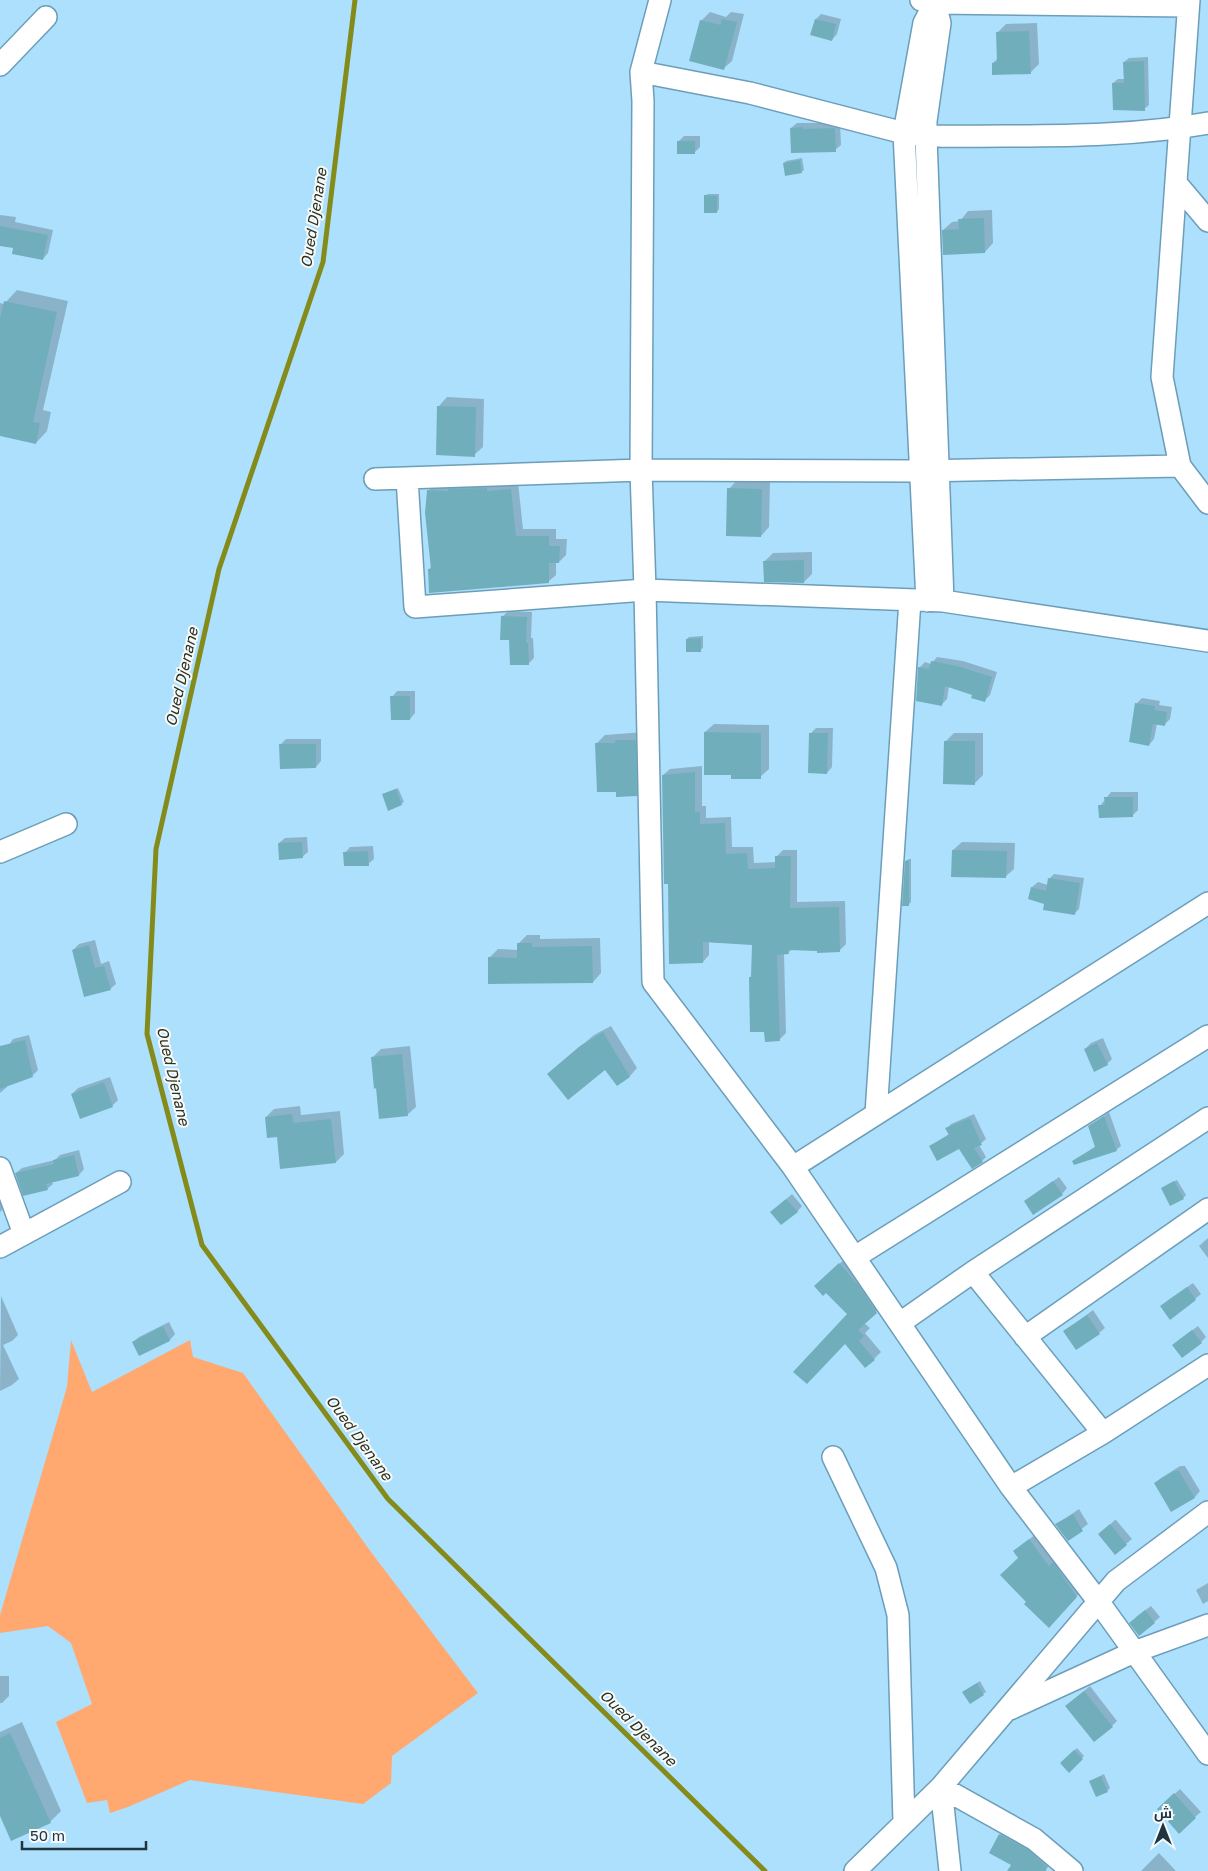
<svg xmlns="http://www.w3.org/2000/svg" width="1208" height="1871" viewBox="0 0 1208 1871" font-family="'Golos Text',Cairo,sans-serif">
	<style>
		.green { fill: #ffa971 }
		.shadow { fill: #0003 }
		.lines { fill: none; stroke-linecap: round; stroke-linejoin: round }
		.stream { stroke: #848b1b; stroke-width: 5 }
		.building { fill: #71aebc }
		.minor-casing { stroke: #6c9eb9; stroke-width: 24 }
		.minor { stroke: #fff; stroke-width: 21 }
		.labels { text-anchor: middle; stroke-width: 4; stroke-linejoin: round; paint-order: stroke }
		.water-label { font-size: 15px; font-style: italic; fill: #2e3019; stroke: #f5fafd }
	</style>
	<rect width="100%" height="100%" fill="#ade0fd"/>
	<!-- green -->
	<path class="green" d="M 71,1340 L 92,1392 L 190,1340 L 193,1357 L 243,1373 L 371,1552 L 478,1693 L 392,1756 L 391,1783 L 363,1804 L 190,1780 L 128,1807 L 110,1813 L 107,1800 L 87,1803 L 56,1722 L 92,1704 L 71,1643 L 48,1626 L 0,1633 L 0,1615 L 67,1387 Z"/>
	<!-- shadow -->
	<path class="shadow" d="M 710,12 L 726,17 L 731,12 L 744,14 L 732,61 L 723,69 L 701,21 Z
		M 821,14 L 841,19 L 837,34 L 832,40 L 816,19 Z
		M 1037,23 L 1039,64 L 1030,73 L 993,63 L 998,58 L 997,33 L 1006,24 Z
		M 1148,57 L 1149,105 L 1144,109 L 1113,83 L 1118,79 L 1125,79 L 1124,62 L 1129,58 Z
		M 797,123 L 840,123 L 841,145 L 835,150 L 791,128 Z
		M 684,136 L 700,136 L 700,147 L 694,153 L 678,142 Z
		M 802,158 L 804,170 L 801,172 L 784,163 L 786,161 Z
		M 708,194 L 719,194 L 719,209 L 717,212 L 705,196 Z
		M 992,210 L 993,243 L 985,252 L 943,230 L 952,222 L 960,221 L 968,211 Z
		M 0,215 L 16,217 L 15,222 L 53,230 L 48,253 L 43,259 L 15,246 L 0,245 Z
		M 17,290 L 68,301 L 43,410 L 51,412 L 47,431 L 36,443 L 0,435 L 0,303 L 4,304 Z
		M 447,397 L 484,399 L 483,447 L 474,455 L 439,406 Z
		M 737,480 L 770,481 L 769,527 L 761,536 L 729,489 Z
		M 518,482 L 523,529 L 556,529 L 556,539 L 567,539 L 566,555 L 559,562 L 556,562 L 556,575 L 548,582 L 474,587 L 429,569 L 432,566 L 429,490 L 436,483 Z
		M 812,552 L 812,574 L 804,582 L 765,561 L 773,553 Z
		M 508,611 L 532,612 L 531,638 L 533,638 L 534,658 L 528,664 L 510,639 L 502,617 Z
		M 703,636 L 703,648 L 700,650 L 687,639 L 689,637 Z
		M 937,657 L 963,661 L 997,672 L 990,695 L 984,701 L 974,694 L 949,686 L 947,699 L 941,705 L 919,668 L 925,662 L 931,664 Z
		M 397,691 L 415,691 L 415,713 L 410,719 L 392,697 Z
		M 1142,698 L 1160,701 L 1159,705 L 1172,707 L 1170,719 L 1164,725 L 1157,724 L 1154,739 L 1149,745 L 1130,741 L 1137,703 Z
		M 714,724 L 769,725 L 769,769 L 760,777 L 705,732 Z
		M 816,728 L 833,728 L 832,767 L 827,773 L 811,733 Z
		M 644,732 L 645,786 L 636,795 L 617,790 L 596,744 L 605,735 Z
		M 954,733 L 983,733 L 983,775 L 974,784 L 946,741 Z
		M 286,739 L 321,739 L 321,761 L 316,767 L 280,745 Z
		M 702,766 L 702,806 L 706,806 L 706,818 L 731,817 L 732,847 L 753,847 L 754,863 L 776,862 L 777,856 L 783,850 L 797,850 L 797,902 L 845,901 L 846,944 L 839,951 L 792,949 L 788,953 L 784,953 L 786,1033 L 779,1040 L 765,1031 L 750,977 L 752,976 L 753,944 L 709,942 L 709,955 L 703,962 L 669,883 L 663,775 L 670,769 Z
		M 398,788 L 404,802 L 401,804 L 383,794 Z
		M 1111,792 L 1138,792 L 1138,810 L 1133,815 L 1100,806 Z
		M 307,837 L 308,852 L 302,857 L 279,843 L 285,838 Z
		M 962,842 L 1015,843 L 1014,869 L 1005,877 L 953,850 Z
		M 373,846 L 374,859 L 368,864 L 345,853 L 350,847 Z
		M 909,859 L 911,859 L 911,902 L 909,904 L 906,861 Z
		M 1054,874 L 1084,878 L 1079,909 L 1074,914 L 1046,903 L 1032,887 L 1038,882 L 1048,885 L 1049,879 Z
		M 527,935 L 540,935 L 540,939 L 600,938 L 601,973 L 593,982 L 489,958 L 498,949 L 518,950 L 518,944 Z
		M 95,940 L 101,964 L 109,961 L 116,984 L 110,989 L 73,950 L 79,944 Z
		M 611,1026 L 637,1068 L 630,1076 L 617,1084 L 606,1068 L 556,1067 L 594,1035 Z
		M 29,1035 L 38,1070 L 33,1075 L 6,1085 L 7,1087 L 0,1093 L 0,1058 L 13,1039 Z
		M 1103,1038 L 1112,1059 L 1107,1064 L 1085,1049 L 1091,1043 Z
		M 410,1046 L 416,1107 L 407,1115 L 372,1058 L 381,1049 Z
		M 110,1077 L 118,1100 L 112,1106 L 72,1094 L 78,1088 Z
		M 300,1106 L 301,1115 L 340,1111 L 344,1154 L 336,1162 L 278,1136 L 266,1117 L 274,1109 Z
		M 1109,1112 L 1121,1146 L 1116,1150 L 1074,1162 L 1096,1146 L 1089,1127 Z
		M 974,1114 L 986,1139 L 979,1145 L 986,1157 L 982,1161 L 959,1147 L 930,1146 L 949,1134 L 947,1129 L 951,1124 Z
		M 79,1150 L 84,1169 L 79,1175 L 52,1182 L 53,1184 L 47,1189 L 16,1173 L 22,1168 L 55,1160 L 60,1155 Z
		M 0,1170 L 10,1203 L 0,1212 Z
		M 1059,1177 L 1067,1188 L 1062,1194 L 1025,1201 Z
		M 1177,1180 L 1186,1195 L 1183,1198 L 1165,1186 Z
		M 792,1194 L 802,1206 L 797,1212 L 777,1207 Z
		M 1208,1238 L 1208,1258 L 1199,1246 Z
		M 847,1257 L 883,1305 L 864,1323 L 870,1328 L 865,1333 L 881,1352 L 874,1359 L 845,1342 L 848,1314 L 822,1280 Z
		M 1193,1283 L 1201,1294 L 1195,1299 L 1167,1301 Z
		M 1,1296 L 18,1335 L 12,1341 L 3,1345 L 19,1379 L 12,1385 L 0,1391 Z
		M 1093,1310 L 1105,1328 L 1099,1333 L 1065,1331 Z
		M 169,1322 L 175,1334 L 170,1340 L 140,1355 L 133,1342 L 139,1337 Z
		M 1198,1326 L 1206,1337 L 1201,1342 L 1179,1340 Z
		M 1180,1466 L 1185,1466 L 1200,1491 L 1195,1497 L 1172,1510 L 1155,1483 L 1161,1478 Z
		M 1079,1509 L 1088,1524 L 1068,1539 L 1057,1524 Z
		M 1115,1520 L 1116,1520 L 1132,1539 L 1126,1544 L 1103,1531 Z
		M 1037,1533 L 1084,1588 L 1056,1619 L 1028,1602 L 1019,1558 L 1015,1551 Z
		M 1208,1583 L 1208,1601 L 1203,1604 L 1196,1590 Z
		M 1151,1606 L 1160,1617 L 1139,1635 L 1136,1617 Z
		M 0,1676 L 9,1676 L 9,1696 L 2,1703 L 0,1703 Z
		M 980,1681 L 986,1692 L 970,1702 L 966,1690 Z
		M 1090,1686 L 1117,1721 L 1112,1726 L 1066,1706 Z
		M 22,1722 L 61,1811 L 50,1822 L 0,1813 L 0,1732 Z
		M 1077,1748 L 1084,1756 L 1069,1771 L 1061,1763 Z
		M 1104,1774 L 1110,1788 L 1107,1791 L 1090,1781 Z
		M 1180,1789 L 1201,1812 L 1195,1817 L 1164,1804 Z
		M 1005,1830 L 1052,1861 L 1046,1870 L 1047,1871 L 1017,1871 L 1000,1835 Z
		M 1159,1853 L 1176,1871 L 1141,1871 Z"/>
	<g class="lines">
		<!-- stream -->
		<path class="stream" d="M 355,0 L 323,262 L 219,569 L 156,849 L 147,1034 L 202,1245 L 388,1499 L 765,1871"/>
	</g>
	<!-- building -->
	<path class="building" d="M 721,19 L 737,22 L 724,70 L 689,61 L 700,20 L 721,25 Z
		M 815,19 L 836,24 L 832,41 L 810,35 Z
		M 1029,31 L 1031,74 L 992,75 L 992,63 L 997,62 L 996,32 Z
		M 1144,61 L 1145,111 L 1113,110 L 1112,83 L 1124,83 L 1123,62 Z
		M 803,127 L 803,129 L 835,128 L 836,152 L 791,153 L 790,128 Z
		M 677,141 L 695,141 L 695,154 L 677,154 Z
		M 800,160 L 802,173 L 785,176 L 783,163 Z
		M 704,195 L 717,196 L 717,213 L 704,213 Z
		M 984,218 L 985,253 L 943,255 L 942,230 L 959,229 L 958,219 Z
		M 0,226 L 48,235 L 43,260 L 12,254 L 13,248 L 0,246 Z
		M 4,301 L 57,312 L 33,422 L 40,423 L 36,444 L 0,436 L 0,319 Z
		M 437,406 L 476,407 L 475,457 L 436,455 Z
		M 487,488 L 487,491 L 511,489 L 516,536 L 549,536 L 549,546 L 560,546 L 559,563 L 549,563 L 549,583 L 429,593 L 428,569 L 431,569 L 425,513 L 427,490 L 448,491 L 448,489 Z
		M 727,488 L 762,489 L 761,537 L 726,536 Z
		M 804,560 L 804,583 L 764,582 L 763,561 Z
		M 501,616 L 527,617 L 526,643 L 528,643 L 529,665 L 510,665 L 509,640 L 500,640 Z
		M 701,638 L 701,652 L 686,652 L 686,639 Z
		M 931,661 L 957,666 L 992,677 L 985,702 L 971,698 L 972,695 L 945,686 L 942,706 L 916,701 L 918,667 L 929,669 Z
		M 390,696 L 410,696 L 410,720 L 391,720 Z
		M 1135,703 L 1155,706 L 1154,710 L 1167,712 L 1165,726 L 1153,724 L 1149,746 L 1129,742 Z
		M 704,732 L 761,733 L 761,779 L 731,779 L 731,775 L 704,775 Z
		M 809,733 L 828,733 L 827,774 L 808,773 Z
		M 615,740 L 636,740 L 637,796 L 616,797 L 616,792 L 597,792 L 595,743 L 615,743 Z
		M 944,741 L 975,741 L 975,785 L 943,784 Z
		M 279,744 L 316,744 L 316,768 L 280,769 Z
		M 695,772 L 695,812 L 700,812 L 700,824 L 725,823 L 726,854 L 747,853 L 748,869 L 775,868 L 775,856 L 791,856 L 790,908 L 839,907 L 840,952 L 817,953 L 817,951 L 788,950 L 789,954 L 777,955 L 780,1041 L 765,1042 L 764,1032 L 750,1032 L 749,977 L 751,977 L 752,945 L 703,942 L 703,963 L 669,964 L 668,884 L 664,884 L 662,775 Z
		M 396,789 L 402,805 L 388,811 L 382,794 Z
		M 1104,797 L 1133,797 L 1133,817 L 1099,818 L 1098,805 L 1105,805 Z
		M 302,842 L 303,858 L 279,860 L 278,843 Z
		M 952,850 L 1007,851 L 1006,878 L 951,877 Z
		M 368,851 L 369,866 L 344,866 L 343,852 Z
		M 909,860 L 909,906 L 902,906 L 905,861 Z
		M 1048,878 L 1080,883 L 1075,915 L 1043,910 L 1044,904 L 1028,899 L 1031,887 L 1046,891 Z
		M 517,943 L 532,943 L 532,947 L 592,946 L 593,983 L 488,984 L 488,957 L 517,958 Z
		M 89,945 L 95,968 L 104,966 L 111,990 L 84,997 L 72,950 Z
		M 603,1032 L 630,1077 L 617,1086 L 605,1070 L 568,1100 L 547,1074 L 580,1046 Z
		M 25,1040 L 33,1077 L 0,1089 L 0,1046 Z
		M 1097,1043 L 1108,1065 L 1094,1072 L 1084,1049 Z
		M 402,1054 L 408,1116 L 379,1119 L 376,1088 L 374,1089 L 371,1057 Z
		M 104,1082 L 113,1107 L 80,1119 L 71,1094 Z
		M 292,1114 L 293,1123 L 331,1119 L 336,1163 L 280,1169 L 277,1137 L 267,1138 L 265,1117 Z
		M 1104,1116 L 1117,1151 L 1074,1165 L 1072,1161 L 1095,1147 L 1088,1126 Z
		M 970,1118 L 982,1145 L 974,1148 L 983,1162 L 972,1169 L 959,1149 L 937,1161 L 929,1146 L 949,1135 L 945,1128 Z
		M 74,1155 L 79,1176 L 46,1184 L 48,1190 L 23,1196 L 15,1173 L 54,1164 L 53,1160 Z
		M 1053,1181 L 1063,1195 L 1033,1215 L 1024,1201 Z
		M 1174,1181 L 1184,1199 L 1170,1206 L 1161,1188 Z
		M 786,1199 L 798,1212 L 781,1225 L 770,1212 Z
		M 839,1263 L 860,1287 L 877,1313 L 858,1330 L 864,1336 L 859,1341 L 875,1360 L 865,1368 L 845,1344 L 807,1384 L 793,1372 L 847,1314 L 826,1293 L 823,1296 L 814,1286 Z
		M 1187,1287 L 1196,1300 L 1170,1320 L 1160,1306 Z
		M 1087,1315 L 1100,1334 L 1076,1350 L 1063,1331 Z
		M 163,1326 L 170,1341 L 139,1356 L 132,1342 Z
		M 1192,1330 L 1202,1343 L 1182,1358 L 1172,1345 Z
		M 1174,1471 L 1179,1471 L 1195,1498 L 1171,1512 L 1154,1483 Z
		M 1073,1514 L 1083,1531 L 1068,1541 L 1055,1524 Z
		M 1110,1524 L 1127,1545 L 1115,1555 L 1098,1534 Z
		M 1029,1539 L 1049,1566 L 1053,1562 L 1077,1597 L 1049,1628 L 1024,1604 L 1026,1602 L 1000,1575 L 1018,1558 L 1013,1551 Z
		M 1145,1610 L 1155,1623 L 1139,1636 L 1129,1623 Z
		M 977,1683 L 984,1695 L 970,1704 L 962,1692 Z
		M 1084,1691 L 1113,1727 L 1094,1742 L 1065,1706 Z
		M 10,1733 L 51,1823 L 11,1841 L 0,1816 L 0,1738 Z
		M 1074,1750 L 1083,1759 L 1069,1773 L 1060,1763 Z
		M 1101,1776 L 1108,1792 L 1096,1797 L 1089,1781 Z
		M 1174,1793 L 1196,1818 L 1179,1834 L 1157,1809 Z
		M 999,1834 L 1027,1849 L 1047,1867 L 1045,1871 L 1007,1871 L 1011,1865 L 989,1853 Z"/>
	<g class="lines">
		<defs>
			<path id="minor" d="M 660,0 L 641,72 L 643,101 L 641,470 L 645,590 L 653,982 L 793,1167 L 1011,1487 L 1098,1601 L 1208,1754
				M 921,0 L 935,3 L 1188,6
				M 1189,0 L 1162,377 L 1180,466 L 1208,503
				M 935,3 L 940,23 L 926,121 L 926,137 L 943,601
				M 0,65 L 46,17
				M 641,72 L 750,93 L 904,133 C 936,138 969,136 1003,136 C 1070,136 1141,135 1208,123
				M 1176,183 L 1208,221
				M 407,478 L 415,607 L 645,590 L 943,601 L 1208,641
				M 375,479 L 641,470 L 920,471 L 1180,466
				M 927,601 L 904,133 L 924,23 L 936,0
				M 0,852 L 66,824
				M 876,1114 L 910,600
				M 793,1167 L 1208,903
				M 0,1168 L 24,1234
				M 0,1247 L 120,1182
				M 855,1257 L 1208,1036
				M 973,1272 L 1103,1433
				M 900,1323 L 973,1272 L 1208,1118
				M 1025,1337 L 1208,1209
				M 833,1457 L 886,1568 L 898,1615 L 904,1822
				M 1011,1487 L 1103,1433 L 1208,1365
				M 1010,1709 L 1134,1652 L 1208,1625
				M 941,1787 L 1034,1839 L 1072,1871
				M 941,1787 L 950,1871
				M 855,1871 L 941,1787 L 1116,1581 L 1208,1512"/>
		</defs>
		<!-- minor casing -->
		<use href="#minor" class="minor-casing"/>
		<!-- minor -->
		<use href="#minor" class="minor"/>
	</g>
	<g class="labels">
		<!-- water labels -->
		<g class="water-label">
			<text transform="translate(314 218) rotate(-81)" y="5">Oued Djenane</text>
			<text transform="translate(182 677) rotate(-77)" y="5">Oued Djenane</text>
			<text transform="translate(173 1076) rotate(77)" y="5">Oued Djenane</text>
			<text transform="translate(359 1438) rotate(54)" y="5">Oued Djenane</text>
			<text transform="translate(638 1728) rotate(45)" y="5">Oued Djenane</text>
		</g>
	</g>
	<!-- north arrow -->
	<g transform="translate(1163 1826)" stroke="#f5fafd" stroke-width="4" paint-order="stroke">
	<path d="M0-4L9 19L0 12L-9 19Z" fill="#20343f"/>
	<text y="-8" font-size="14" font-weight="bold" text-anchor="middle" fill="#20343f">ش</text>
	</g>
	<!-- scale -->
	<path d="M22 1841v8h124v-8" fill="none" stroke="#20343f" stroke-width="2.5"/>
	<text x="30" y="1841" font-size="15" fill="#20343f" stroke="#f5fafd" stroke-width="4" paint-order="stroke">50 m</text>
</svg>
